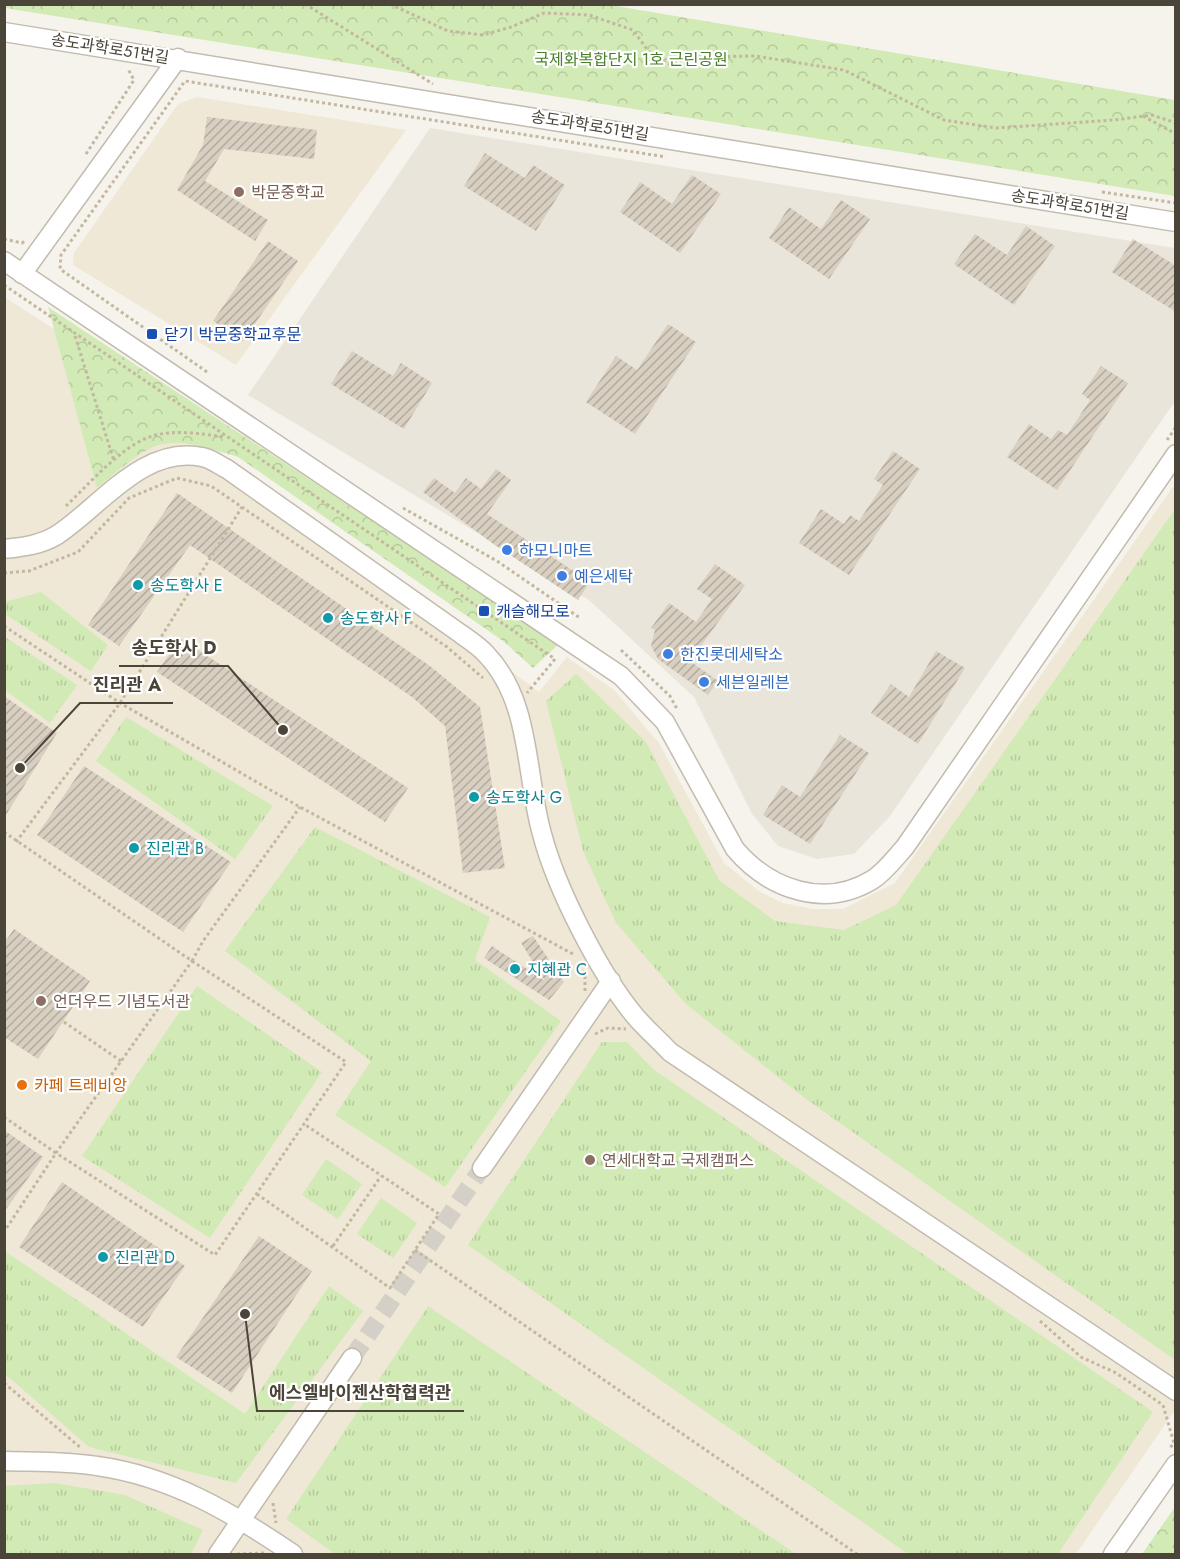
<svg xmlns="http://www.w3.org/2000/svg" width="1180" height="1559" viewBox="0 0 1180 1559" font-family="Jost,'Noto Sans KR',sans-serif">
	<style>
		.residential { fill: #eae5da }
		.education { fill: #efe8d6 }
		.grass { fill: url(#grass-tufts) }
		.park { fill: url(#park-crowns) }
		.building { fill: url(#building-hatch) }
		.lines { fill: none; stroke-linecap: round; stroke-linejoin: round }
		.minor-tunnel { stroke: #d4d0c8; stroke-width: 18; stroke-dasharray: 18 9; stroke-linecap: butt }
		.minor-casing { stroke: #c2bbae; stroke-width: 21 }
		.path { stroke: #c4b79f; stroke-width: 3; stroke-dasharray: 3 3; stroke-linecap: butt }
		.minor { stroke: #fff; stroke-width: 18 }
		.education-dot { fill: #8d6e63; stroke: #fff; stroke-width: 2 }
		.transit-dot { fill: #1a4fb4; stroke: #fff; stroke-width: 2 }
		.shop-dot { fill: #3f7fe0; stroke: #fff; stroke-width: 2 }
		.culture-dot { fill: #0f9aa8; stroke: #fff; stroke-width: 2 }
		.food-dot { fill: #e8710a; stroke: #fff; stroke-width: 2 }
		.labels { text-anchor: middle; stroke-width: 4.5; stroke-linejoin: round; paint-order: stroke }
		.street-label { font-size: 16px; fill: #4b4439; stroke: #fff }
		.park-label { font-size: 16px; fill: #4a7f2a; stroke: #fff }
		.education-label { font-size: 16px; fill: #785e54; stroke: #fff; text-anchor: start }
		.transit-label { font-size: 16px; fill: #164399; stroke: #fff; text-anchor: start }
		.shop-label { font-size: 16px; fill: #366cbe; stroke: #fff; text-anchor: start }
		.culture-label { font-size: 16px; fill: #0d838f; stroke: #fff; text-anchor: start }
		.food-label { font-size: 16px; fill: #c56008; stroke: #fff; text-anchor: start }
		.leader { fill: none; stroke: #4b4439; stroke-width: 2 }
		.callout-dot { fill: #4b4439; stroke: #fff; stroke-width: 2 }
		.callout-label { font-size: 18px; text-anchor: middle; font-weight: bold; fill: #4b4439; stroke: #fff; stroke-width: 4.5; stroke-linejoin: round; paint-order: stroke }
	</style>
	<defs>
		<pattern id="grass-tufts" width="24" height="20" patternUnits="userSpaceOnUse" patternTransform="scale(1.5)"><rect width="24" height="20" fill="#d2eab5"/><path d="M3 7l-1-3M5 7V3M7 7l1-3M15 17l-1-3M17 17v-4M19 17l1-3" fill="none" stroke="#b6ca9c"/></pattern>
		<pattern id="park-crowns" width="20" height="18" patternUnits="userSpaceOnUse" patternTransform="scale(1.5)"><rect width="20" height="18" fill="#d2eab5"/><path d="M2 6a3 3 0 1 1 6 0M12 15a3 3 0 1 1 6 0" fill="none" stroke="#b6ca9c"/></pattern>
		<pattern id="building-hatch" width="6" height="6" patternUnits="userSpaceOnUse" patternTransform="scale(1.5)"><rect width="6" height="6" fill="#d8cfc1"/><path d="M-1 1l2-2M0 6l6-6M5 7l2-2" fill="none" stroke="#b1aa9e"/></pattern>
	</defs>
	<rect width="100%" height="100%" fill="#f6f3ec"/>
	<!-- residential -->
	<path class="residential" d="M 430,128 L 1175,248 L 1175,401 L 890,816 L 854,854 L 817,859 L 778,846 L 752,814 L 694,697 L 589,600 L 248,395 Z"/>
	<!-- education -->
	<path class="education" d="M 197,97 L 406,130 L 236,365 L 73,265 L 74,253 L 178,104 Z
		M 4,297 L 62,334 L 539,692 L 567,657 L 614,690 L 659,743 L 724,863 L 760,892 L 783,903 L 813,909 L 843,909 L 895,883 L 1175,484 L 1175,1410 L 1076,1554 L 5,1554 Z"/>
	<!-- grass -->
	<path class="grass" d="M 1175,509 L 1175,1360 L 806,1099 L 686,1004 L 616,923 L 583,851 L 546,701 L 576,674 L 646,742 L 719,880 L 775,921 L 844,930 L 896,905 Z
		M 41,592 L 108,645 L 91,671 L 5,614 L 5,602 Z
		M 5,637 L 77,685 L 50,723 L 5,690 Z
		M 126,717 L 273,806 L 235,859 L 96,761 Z
		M 315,827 L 490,917 L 475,960 L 561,1021 L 445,1187 L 335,1115 L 371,1061 L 225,951 Z
		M 197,986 L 322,1072 L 210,1238 L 82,1156 Z
		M 602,1042 L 627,1042 L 653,1069 L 1153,1412 L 1058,1554 L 908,1554 L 468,1245 Z
		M 326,1159 L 362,1184 L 338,1219 L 302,1195 Z
		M 381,1198 L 417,1223 L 393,1258 L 357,1234 Z
		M 6,1252 L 245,1414 L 329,1286 L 363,1311 L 236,1483 L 89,1447 L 5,1374 Z
		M 428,1306 L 796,1554 L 335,1554 L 286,1519 Z
		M 55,1483 L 125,1495 L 203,1530 L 191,1554 L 5,1554 L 5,1486 Z"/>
	<!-- park -->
	<path class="park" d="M 4,5 L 610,5 L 1175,100 L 1175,196 L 5,8 Z
		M 48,307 L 559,644 L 533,668 L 503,641 L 238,457 C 161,433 158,437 97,488 Z
		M 1175,1507 L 1175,1554 L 1142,1554 Z"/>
	<!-- building -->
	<path class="building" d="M 207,117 L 317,130 L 314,159 L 224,149 L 205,181 L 268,220 L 255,241 L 177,190 L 203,145 Z
		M 485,153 L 525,178 L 533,165 L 565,185 L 536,231 L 464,186 Z
		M 692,175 L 721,194 L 680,253 L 620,212 L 640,182 L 672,204 Z
		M 841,200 L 870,219 L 829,279 L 769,238 L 789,207 L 821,229 Z
		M 1026,226 L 1055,246 L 1014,305 L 954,264 L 975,234 L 1007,255 Z
		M 1133,239 L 1176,266 L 1176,312 L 1112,272 Z
		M 268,241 L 298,261 L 243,341 L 213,321 Z
		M 668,324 L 696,342 L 635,434 L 586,402 L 616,356 L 637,370 Z
		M 352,351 L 393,376 L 401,363 L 432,383 L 404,429 L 331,384 Z
		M 1101,366 L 1128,383 L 1057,490 L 1007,457 L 1029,424 L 1051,439 L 1058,430 L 1067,435 L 1090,400 L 1082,394 Z
		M 893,451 L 920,469 L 849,575 L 799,543 L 821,509 L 844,524 L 850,515 L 859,521 L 883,485 L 874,479 Z
		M 496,469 L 511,480 L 487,514 L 590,582 L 578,600 L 492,543 L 423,492 L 434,478 L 455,493 L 466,478 L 481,489 Z
		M 177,493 L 430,666 L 480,707 L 505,868 L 463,873 L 445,726 L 412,697 L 190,545 L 119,646 L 88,625 Z
		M 715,564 L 745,585 L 690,661 L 718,681 L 708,695 L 658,659 L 651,646 L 655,630 L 651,628 L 669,603 L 696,622 L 712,599 L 697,589 Z
		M 180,638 L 408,788 L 385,822 L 157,672 Z
		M 936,651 L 965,668 L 918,744 L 871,713 L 891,684 L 909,697 Z
		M 4,696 L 57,733 L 4,818 Z
		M 840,735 L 869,753 L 810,844 L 763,815 L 782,785 L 800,797 Z
		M 84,766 L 231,862 L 183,932 L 37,835 Z
		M 14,929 L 90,981 L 38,1059 L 4,1037 L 4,943 Z
		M 533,936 L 564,982 L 549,1000 L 484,958 L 492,946 L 545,981 L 521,943 Z
		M 4,1130 L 43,1157 L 4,1212 Z
		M 62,1182 L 185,1266 L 143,1327 L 19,1247 Z
		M 259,1236 L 312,1271 L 232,1393 L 176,1357 Z"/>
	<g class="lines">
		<!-- minor-tunnel -->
		<path class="minor-tunnel" d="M 352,1358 L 482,1168"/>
		<defs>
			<path id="minor" d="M 4,32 L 1176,222
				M 4,261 L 621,676 L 665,722 L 735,849 C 769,889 824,909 872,880 C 885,872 895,858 905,847 L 1176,454
				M 22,274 L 178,58
				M 4,549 C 22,547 41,545 57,535 C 100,507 143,445 202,457 C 210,458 219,465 227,469 L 461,634 C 469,640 479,646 486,654 C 532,702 525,775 542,834 C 556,888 600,974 635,1016 C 646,1029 659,1040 670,1052 L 1176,1391
				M 482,1168 L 611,981
				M 4,1461 C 35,1462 67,1461 97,1466 C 170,1476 233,1513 293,1554
				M 218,1554 L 352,1358
				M 1113,1554 L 1176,1464"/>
		</defs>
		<!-- minor casing -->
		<use href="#minor" class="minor-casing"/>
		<!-- path -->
		<path class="path" d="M 305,4 L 433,84
			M 390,4 L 448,31 L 483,35 L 511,27 L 544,13 L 589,15 L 633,30 L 652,56 L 669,64 L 691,57 L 755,56 L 844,70 L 944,120 L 996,128 L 1114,120 L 1152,115 L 1176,123
			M 1143,116 L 1176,134
			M 86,154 L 134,80 L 128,69
			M 1102,192 L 1176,203
			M 4,239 L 22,243 L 26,240
			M 4,285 L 555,659 L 527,693
			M 75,336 L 114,461
			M 207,372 L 60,269 L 61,255 L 185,81 L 666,157
			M 1167,440 L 1176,427
			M 66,506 C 88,485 119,449 147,438 C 171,428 201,434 225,437
			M 403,508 L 497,561 L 580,618
			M 4,573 L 29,571 L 78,552 L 129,498 L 177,478 L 211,486 L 447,647 L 483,678
			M 4,626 L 120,703 L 300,807 L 573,954
			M 621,650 L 670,696 L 677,709
			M 4,832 L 192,961 L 203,941 L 300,807
			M 16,842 L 120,703 L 242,507
			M 192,961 L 346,1062 L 215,1255 L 56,1153 Z
			M 585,991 L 585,970
			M 64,1022 L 121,1061
			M 595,1034 L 608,1028 L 626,1029
			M 4,1117 L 56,1153 L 4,1232
			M 257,1194 L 390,1288 L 439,1214 L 304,1124
			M 333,1246 L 381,1176
			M 415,1250 L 857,1554
			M 1040,1321 L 1081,1357 L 1116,1373 L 1163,1405 L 1174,1443 L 1169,1449
			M 4,1383 L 81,1448
			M 273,1503 L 276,1523
			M 237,1554 L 264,1553"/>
		<!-- minor -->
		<use href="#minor" class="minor"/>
	</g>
	<!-- markers -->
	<g class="education-dot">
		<circle cx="239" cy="192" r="6"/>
		<circle cx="41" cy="1001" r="6"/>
		<circle cx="590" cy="1160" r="6"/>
	</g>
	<g class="transit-dot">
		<rect x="146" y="328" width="12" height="12" rx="3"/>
		<rect x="478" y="605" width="12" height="12" rx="3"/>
	</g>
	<g class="shop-dot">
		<circle cx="507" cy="550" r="6"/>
		<circle cx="562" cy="576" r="6"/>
		<circle cx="668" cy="654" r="6"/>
		<circle cx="704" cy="682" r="6"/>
	</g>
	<g class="culture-dot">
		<circle cx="138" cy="585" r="6"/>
		<circle cx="328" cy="618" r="6"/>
		<circle cx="474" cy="797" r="6"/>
		<circle cx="134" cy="848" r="6"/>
		<circle cx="515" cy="969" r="6"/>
		<circle cx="103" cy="1257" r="6"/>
	</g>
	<circle class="food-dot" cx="22" cy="1085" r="6"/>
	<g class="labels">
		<!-- street labels -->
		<g class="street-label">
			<text transform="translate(110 48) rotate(9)" y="6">송도과학로51번길</text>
			<text transform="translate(590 125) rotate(9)" y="6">송도과학로51번길</text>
			<text transform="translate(1070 204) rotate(9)" y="6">송도과학로51번길</text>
		</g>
		<!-- park labels -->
		<g class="park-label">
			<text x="631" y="65">국제화복합단지 1호 근린공원</text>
		</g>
		<!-- education labels -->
		<g class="education-label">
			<text x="251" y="198">박문중학교</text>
			<text x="53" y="1007">언더우드 기념도서관</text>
			<text x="602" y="1166">연세대학교 국제캠퍼스</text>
		</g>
		<!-- transit labels -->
		<g class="transit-label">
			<text x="164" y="340">닫기 박문중학교후문</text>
			<text x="496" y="617">캐슬해모로</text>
		</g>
		<!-- shop labels -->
		<g class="shop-label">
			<text x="519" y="556">하모니마트</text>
			<text x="574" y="582">예은세탁</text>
			<text x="680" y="660">한진롯데세탁소</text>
			<text x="716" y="688">세븐일레븐</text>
		</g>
		<!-- culture labels -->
		<g class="culture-label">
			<text x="150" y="591">송도학사 E</text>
			<text x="340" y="624">송도학사 F</text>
			<text x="486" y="803">송도학사 G</text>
			<text x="146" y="854">진리관 B</text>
			<text x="527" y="975">지혜관 C</text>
			<text x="115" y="1263">진리관 D</text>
		</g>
		<!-- food labels -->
		<g class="food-label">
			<text x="34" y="1091">카페 트레비앙</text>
		</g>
	</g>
	<!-- callouts -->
	<path class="leader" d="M283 730L228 666H119M20 768L80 703H173M245 1314L257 1411H464"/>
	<g class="callout-dot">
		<circle cx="283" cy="730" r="6"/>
		<circle cx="20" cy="768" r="6"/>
		<circle cx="245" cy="1314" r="6"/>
	</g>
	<g class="callout-label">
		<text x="174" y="654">송도학사 D</text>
		<text x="127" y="691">진리관 A</text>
		<text x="360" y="1399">에스엘바이젠산학협력관</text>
	</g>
	<!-- border -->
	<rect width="1180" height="1559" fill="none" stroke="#4b4439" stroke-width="12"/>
</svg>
